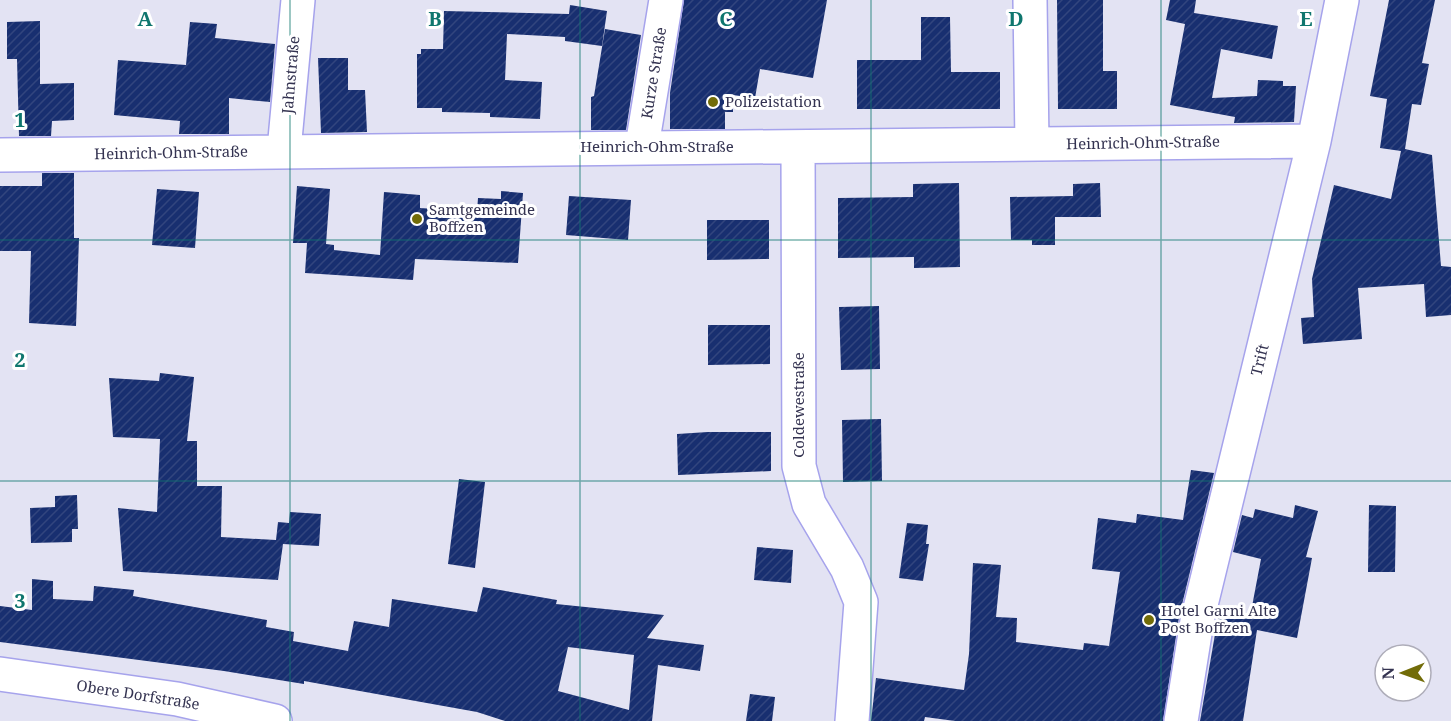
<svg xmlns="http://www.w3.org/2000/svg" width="1451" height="721" viewBox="0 0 1451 721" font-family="'Noto Serif',serif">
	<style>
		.building { fill: url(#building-hatch); fill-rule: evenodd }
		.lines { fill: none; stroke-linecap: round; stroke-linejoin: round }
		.street-casing { stroke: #a6a3ec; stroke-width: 36 }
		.street { stroke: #fff; stroke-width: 33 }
		.grid { fill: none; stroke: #0f766e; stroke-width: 1.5; stroke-opacity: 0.55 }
		.poi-dot { fill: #726c08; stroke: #fff; stroke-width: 2 }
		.labels { text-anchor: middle; stroke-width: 6; stroke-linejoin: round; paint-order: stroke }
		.street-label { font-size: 15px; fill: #343351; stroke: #fff }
		.poi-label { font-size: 15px; fill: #343351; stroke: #fff; text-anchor: start }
		.grid-label { font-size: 20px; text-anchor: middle; font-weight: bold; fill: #0f766e; stroke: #fff; stroke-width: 6; stroke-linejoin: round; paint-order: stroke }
	</style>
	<defs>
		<pattern id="building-hatch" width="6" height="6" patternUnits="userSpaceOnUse" patternTransform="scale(1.5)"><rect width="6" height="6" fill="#182f70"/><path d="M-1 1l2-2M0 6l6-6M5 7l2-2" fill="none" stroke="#32457e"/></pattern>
	</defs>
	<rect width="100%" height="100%" fill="#e3e3f3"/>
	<!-- building -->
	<path class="building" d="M 684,0 L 827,0 L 813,78 L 760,69 L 755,98 L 733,95 L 733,112 L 725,112 L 725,129 L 670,129 L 670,93 Z
		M 1057,0 L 1103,0 L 1103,71 L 1117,71 L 1117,109 L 1058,109 Z
		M 1170,0 L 1196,0 L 1194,13 L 1278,26 L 1272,59 L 1221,49 L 1212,98 L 1257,96 L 1258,80 L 1283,81 L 1283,86 L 1296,86 L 1294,122 L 1234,123 L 1235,117 L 1170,105 L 1185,24 L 1166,20 Z
		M 1389,0 L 1435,0 L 1422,63 L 1429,64 L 1421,105 L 1412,104 L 1405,149 L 1432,155 L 1441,266 L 1451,267 L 1451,315 L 1426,317 L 1424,284 L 1358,288 L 1362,339 L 1303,344 L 1301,318 L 1314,317 L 1312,279 L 1334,185 L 1391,199 L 1401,151 L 1380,148 L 1387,99 L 1370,96 Z
		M 570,5 L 607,11 L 602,46 L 565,41 L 565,37 L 507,34 L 505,80 L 542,82 L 540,119 L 490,117 L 490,113 L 442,112 L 442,108 L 417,108 L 417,54 L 421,54 L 421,49 L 443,49 L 444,11 L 569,14 Z
		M 921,17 L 950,17 L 951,72 L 1000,72 L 1000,109 L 857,109 L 857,60 L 921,60 Z
		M 40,21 L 40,84 L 74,83 L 74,120 L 52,121 L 51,136 L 19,136 L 17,59 L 7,59 L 7,22 Z
		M 190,22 L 217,24 L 215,38 L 275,44 L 270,102 L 229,98 L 229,134 L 179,134 L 180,121 L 114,115 L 118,60 L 186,65 Z
		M 605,29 L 641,35 L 626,130 L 591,130 L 591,97 L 594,96 Z
		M 318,58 L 348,58 L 348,90 L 365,90 L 367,132 L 321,133 Z
		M 42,173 L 74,173 L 74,238 L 79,238 L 76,326 L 29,323 L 31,251 L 0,251 L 0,186 L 42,186 Z
		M 959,183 L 960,267 L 914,268 L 914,257 L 838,258 L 838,198 L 913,197 L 913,184 Z
		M 1100,183 L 1101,217 L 1055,217 L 1055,245 L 1032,245 L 1032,240 L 1011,240 L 1010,197 L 1073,196 L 1073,184 Z
		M 297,186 L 330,189 L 326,244 L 334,245 L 334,250 L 380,255 L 384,192 L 420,195 L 420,208 L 477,212 L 478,198 L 501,199 L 501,191 L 523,193 L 518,263 L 415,259 L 413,280 L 305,273 L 307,243 L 293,243 Z
		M 157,189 L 199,192 L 195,248 L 152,245 Z
		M 569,196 L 631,200 L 628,240 L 566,235 Z
		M 707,220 L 769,220 L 769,259 L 707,260 Z
		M 879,306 L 880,369 L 841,370 L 839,307 Z
		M 708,325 L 770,325 L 770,364 L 708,365 Z
		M 160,373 L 194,377 L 187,441 L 197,441 L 197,486 L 222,486 L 221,537 L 276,540 L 278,522 L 289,523 L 290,512 L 321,514 L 319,546 L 283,544 L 278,580 L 123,571 L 118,508 L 157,512 L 160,439 L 113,437 L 109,378 L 159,381 Z
		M 881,419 L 882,481 L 843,482 L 842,420 Z
		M 708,432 L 771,432 L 771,471 L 678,475 L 677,434 Z
		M 1191,470 L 1214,473 L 1179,617 L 1163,721 L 955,721 L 925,717 L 924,721 L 871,721 L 876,678 L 964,690 L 969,654 L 973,563 L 1001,565 L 996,617 L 1017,618 L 1016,642 L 1083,650 L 1084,643 L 1109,646 L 1120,572 L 1092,569 L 1098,518 L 1136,523 L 1137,514 L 1183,520 Z
		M 459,479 L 485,482 L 475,568 L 448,564 Z
		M 77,495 L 78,529 L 72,529 L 72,542 L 31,543 L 30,508 L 55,507 L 55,496 Z
		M 1295,505 L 1318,511 L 1306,557 L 1312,558 L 1297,638 L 1257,630 L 1243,721 L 1200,721 L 1219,611 L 1250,617 L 1261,559 L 1233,552 L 1242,515 L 1253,518 L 1255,509 L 1293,518 Z
		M 1369,505 L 1396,506 L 1395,572 L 1368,572 Z
		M 907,523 L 928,525 L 926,544 L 929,544 L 923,581 L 899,578 Z
		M 757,547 L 793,550 L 791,583 L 754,580 Z
		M 32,579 L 53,581 L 53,599 L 93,601 L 94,586 L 134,590 L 133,596 L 267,620 L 266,627 L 294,632 L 293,641 L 348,651 L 354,621 L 389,627 L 392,599 L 477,612 L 483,587 L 557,600 L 556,604 L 664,615 L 647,638 L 704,645 L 700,671 L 658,665 L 652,721 L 505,721 L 477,712 L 304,681 L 304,684 L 224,671 L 0,642 L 0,606 L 32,610 ZM 568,647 L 634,655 L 629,710 L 558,691 Z
		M 750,694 L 775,697 L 772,721 L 746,721 Z"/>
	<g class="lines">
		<defs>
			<path id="street" d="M 1030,0 L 1032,144
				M 642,146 L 666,0
				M 798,147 L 799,466 L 809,504 L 847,568 L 861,602 L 852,721
				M 284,150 L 298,0
				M 0,155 L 1314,141
				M 0,674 L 177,699 L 275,721
				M 1181,721 L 1197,621 L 1314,141 L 1342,0"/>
		</defs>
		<!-- street casing -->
		<use href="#street" class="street-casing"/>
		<!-- street -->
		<use href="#street" class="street"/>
	</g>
	<!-- grid -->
	<path class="grid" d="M 290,0 L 290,721M 580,0 L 580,721M 871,0 L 871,721M 1161,0 L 1161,721M 0,240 L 1451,240M 0,481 L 1451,481"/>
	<!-- markers -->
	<g class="poi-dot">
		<circle cx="713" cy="102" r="6"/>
		<circle cx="417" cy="219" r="6"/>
		<circle cx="1149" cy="620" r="6"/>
	</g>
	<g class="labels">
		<!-- street labels -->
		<g class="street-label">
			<text transform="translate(654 73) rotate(-81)" y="5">Kurze Straße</text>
			<text transform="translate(291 75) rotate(-85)" y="5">Jahnstraße</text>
			<text transform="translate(1143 143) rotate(-1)" y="5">Heinrich-Ohm-Straße</text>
			<text x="657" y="152">Heinrich-Ohm-Straße</text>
			<text transform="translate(171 153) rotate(-1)" y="5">Heinrich-Ohm-Straße</text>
			<text transform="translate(1260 360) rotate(-76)" y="5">Trift</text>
			<text transform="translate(799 405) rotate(-90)" y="5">Coldewestraße</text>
			<text transform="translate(138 695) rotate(9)" y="5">Obere Dorfstraße</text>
		</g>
		<!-- poi labels -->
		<g class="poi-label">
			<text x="725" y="107">Polizeistation</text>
			<text x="429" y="215">Samtgemeinde<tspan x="429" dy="17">Boffzen</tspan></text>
			<text x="1161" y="616">Hotel Garni Alte<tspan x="1161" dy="17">Post Boffzen</tspan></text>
		</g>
	</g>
	<g class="grid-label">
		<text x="145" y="26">A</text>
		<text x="435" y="26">B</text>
		<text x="726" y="26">C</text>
		<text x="1016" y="26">D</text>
		<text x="1306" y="26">E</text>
		<text x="20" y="127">1</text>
		<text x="20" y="367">2</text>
		<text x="20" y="608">3</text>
	</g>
	<!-- north arrow -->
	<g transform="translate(1403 673) rotate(269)"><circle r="28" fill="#ffffff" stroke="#aeadb9" stroke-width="1.5"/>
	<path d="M0-4.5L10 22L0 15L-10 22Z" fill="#726c08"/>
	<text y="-9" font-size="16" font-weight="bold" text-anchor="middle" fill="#343351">N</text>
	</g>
</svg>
